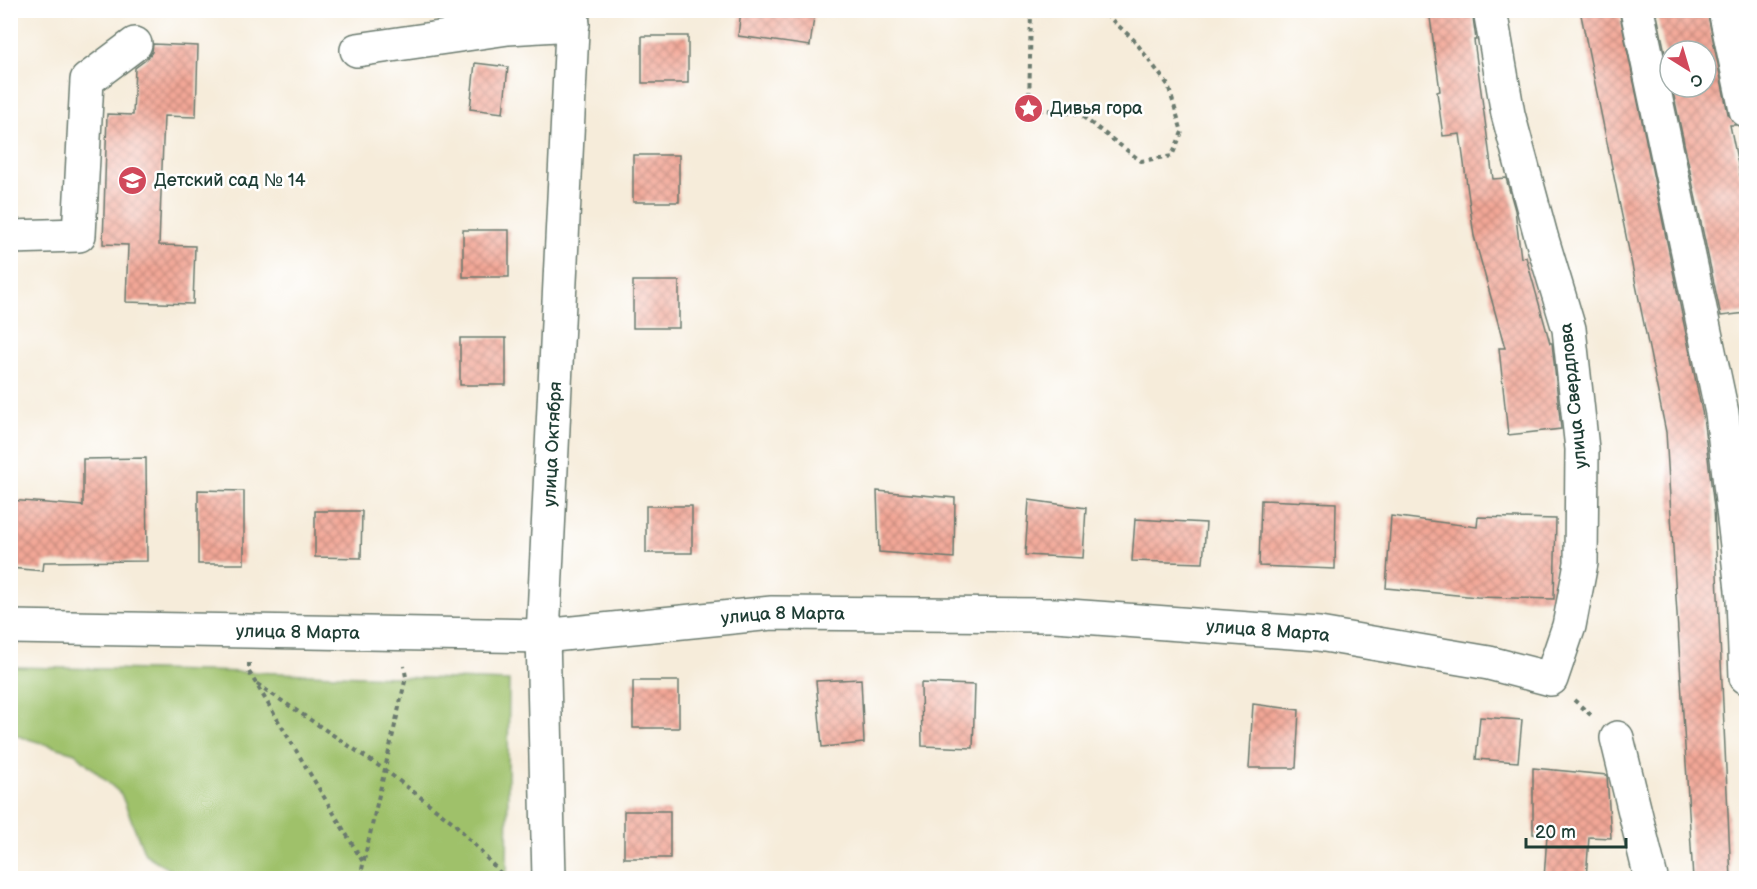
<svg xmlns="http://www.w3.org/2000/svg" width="1757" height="889" viewBox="0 0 1757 889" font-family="'Balsamiq Sans',sans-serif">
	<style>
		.park { fill: #9fc16a; stroke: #5f7f4f; stroke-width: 1.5 }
		.building { fill: url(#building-cross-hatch) }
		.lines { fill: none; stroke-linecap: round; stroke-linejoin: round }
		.minor-casing { stroke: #6a7a6e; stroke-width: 36 }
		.path { stroke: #6a7a6e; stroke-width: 4; stroke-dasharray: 4.5 4.5; stroke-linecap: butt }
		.minor { stroke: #fff; stroke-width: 33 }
		.labels { text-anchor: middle; stroke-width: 5; stroke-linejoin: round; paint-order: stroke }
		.poi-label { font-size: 18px; fill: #1f3d34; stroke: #fff; text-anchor: start }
		.street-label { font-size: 18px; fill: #1f3d34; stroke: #fff }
	</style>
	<defs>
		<pattern id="building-cross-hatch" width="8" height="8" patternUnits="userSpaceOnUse" patternTransform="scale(1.5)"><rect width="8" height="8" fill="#f3a797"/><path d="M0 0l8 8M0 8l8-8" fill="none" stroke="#c4897c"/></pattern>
	</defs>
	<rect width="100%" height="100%" fill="#fff"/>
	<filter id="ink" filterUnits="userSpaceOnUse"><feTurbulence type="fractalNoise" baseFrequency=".0167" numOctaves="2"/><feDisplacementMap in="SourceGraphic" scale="12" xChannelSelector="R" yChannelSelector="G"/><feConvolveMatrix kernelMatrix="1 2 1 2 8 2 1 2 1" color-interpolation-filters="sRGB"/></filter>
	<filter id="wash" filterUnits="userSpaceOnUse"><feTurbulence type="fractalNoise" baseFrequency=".008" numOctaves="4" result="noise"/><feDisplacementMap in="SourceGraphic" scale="24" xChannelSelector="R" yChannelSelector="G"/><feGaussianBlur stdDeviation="1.35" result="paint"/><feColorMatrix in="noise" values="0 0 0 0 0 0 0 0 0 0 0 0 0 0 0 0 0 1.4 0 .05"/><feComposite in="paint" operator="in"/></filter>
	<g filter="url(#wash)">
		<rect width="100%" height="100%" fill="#f6ecda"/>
		<!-- park -->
		<path class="park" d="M 11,667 L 249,672 L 509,681 L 507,878 L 183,878 L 145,854 L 121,794 L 75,753 L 11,734 Z"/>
		<g id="blocks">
			<!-- building -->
			<path class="building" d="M 741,10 L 815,10 L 810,46 L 738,36 Z
				M 1429,10 L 1472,10 L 1476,40 L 1474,40 L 1493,179 L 1506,178 L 1515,210 L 1521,258 L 1526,257 L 1550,343 L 1552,343 L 1561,429 L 1508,435 L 1499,348 L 1505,348 L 1474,236 L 1460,134 L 1443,136 L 1437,92 L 1440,91 Z
				M 1580,10 L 1619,10 L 1703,416 L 1714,508 L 1731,879 L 1693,879 L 1666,432 Z
				M 1656,10 L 1707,10 L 1728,114 L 1736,125 L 1730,125 L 1746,203 L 1746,313 L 1721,316 L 1672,87 L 1706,87 L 1706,51 L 1670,51 L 1670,76 Z
				M 642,36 L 688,36 L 688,83 L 642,83 Z
				M 153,44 L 198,46 L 196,117 L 164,116 L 159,245 L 195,246 L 193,304 L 126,302 L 128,245 L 103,244 L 107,114 L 133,115 L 135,68 L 147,59 L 152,52 Z
				M 475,63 L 508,67 L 503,113 L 470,109 Z
				M 633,155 L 679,155 L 679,202 L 633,202 Z
				M 463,230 L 509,230 L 509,277 L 463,277 Z
				M 633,281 L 679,281 L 679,328 L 633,328 Z
				M 460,338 L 506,338 L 506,385 L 460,385 Z
				M 146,458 L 147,561 L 44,562 L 43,571 L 10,568 L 10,500 L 83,506 L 83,459 Z
				M 198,490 L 244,491 L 244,564 L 198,564 Z
				M 877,491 L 955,498 L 954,558 L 879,552 Z
				M 1029,500 L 1086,508 L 1083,558 L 1025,555 Z
				M 1261,500 L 1336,503 L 1335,569 L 1259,566 Z
				M 646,506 L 692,506 L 692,553 L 646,553 Z
				M 315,511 L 362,511 L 361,558 L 315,557 Z
				M 1391,516 L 1477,527 L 1478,517 L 1556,519 L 1554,599 L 1477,597 L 1386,588 Z
				M 1135,519 L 1206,523 L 1203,563 L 1132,561 Z
				M 861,679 L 864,743 L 822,747 L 816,681 Z
				M 633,681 L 679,681 L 679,728 L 633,728 Z
				M 921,683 L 975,685 L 973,748 L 922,746 Z
				M 1253,704 L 1299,710 L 1296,768 L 1249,768 Z
				M 1480,717 L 1522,720 L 1518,762 L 1476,759 Z
				M 1533,768 L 1607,775 L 1611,838 L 1589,837 L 1586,879 L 1544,879 L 1547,835 L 1533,834 Z
				M 624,811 L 670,811 L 670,858 L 624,858 Z"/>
		</g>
	</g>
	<g filter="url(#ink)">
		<use href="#blocks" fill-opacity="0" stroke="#6a7a6e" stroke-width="1.5"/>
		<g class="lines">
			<defs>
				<g id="minor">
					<path d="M 1637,10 L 1722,413 L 1743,599 L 1746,677"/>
					<path d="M 1725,10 L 1746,110"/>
					<path d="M 357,50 L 508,28 L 573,24"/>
					<path d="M 10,239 L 11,237 L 79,235 L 87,80 L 135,44"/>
					<path id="s1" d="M 10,627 L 543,636 L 772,613 L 1055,615 L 1319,634 L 1489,663 L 1551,679 L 1569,626 L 1581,563 L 1582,449 L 1569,329 L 1541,236 L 1508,114 L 1490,10"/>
					<path d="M 1617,738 L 1651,878"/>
					<path id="s2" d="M 549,878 L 543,636 L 573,10"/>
				</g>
			</defs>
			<!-- minor casing -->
			<use href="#minor" class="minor-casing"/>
			<!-- path -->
			<path class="path" d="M 1031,10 L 1029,108 L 1079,114 L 1141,161 L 1172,156 L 1182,132 L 1168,85 L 1134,40 L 1101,10
				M 249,663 L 249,672 L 363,862
				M 257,684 L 385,770 L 454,823 L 505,878
				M 1574,700 L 1593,717
				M 360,878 L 406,677 L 404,666"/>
			<!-- minor -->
			<use href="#minor" class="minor"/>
		</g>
	</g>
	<!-- icons -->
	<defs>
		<symbol id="sight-disc" viewBox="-11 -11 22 22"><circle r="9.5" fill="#d1495b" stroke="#fff"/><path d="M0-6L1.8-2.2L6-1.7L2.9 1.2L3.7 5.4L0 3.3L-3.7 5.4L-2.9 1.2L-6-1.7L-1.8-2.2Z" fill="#fff"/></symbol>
		<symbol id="school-disc" viewBox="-11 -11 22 22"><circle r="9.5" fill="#d1495b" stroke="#fff"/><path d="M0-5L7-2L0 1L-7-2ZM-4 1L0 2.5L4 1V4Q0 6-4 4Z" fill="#fff"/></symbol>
	</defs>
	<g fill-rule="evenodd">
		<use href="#sight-disc" x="1012" y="92" width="33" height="33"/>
		<use href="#school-disc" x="116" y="164" width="33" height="33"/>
	</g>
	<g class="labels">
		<!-- poi labels -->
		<g class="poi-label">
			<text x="1050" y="114">Дивья гора</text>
			<text x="154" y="186">Детский сад № 14</text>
		</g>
		<!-- street labels -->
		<g class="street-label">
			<text transform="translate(1573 396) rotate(-96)" y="6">улица Свердлова</text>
			<text dy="6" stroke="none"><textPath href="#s2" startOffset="434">улица Октября</textPath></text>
			<text dy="6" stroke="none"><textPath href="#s1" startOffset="774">улица 8 Марта</textPath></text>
			<text dy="6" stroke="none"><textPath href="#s1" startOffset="1260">улица 8 Марта</textPath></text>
			<text dy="6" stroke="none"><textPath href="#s1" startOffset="288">улица 8 Марта</textPath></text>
		</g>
	</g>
	<!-- margin -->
	<rect width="1757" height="889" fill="none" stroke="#fff" stroke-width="36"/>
	<!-- north arrow -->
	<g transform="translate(1688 69) rotate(143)"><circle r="28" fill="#ffffff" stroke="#a5b1ae" stroke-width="1.5"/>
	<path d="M0-4.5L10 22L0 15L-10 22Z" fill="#d1495b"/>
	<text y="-9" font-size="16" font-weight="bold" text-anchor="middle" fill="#1f3d34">С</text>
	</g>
	<!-- scale -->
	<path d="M1526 838v9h100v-9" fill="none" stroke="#1f3d34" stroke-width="3"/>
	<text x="1535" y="838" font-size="18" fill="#1f3d34" stroke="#ffffff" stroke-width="4.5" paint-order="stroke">20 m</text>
</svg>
